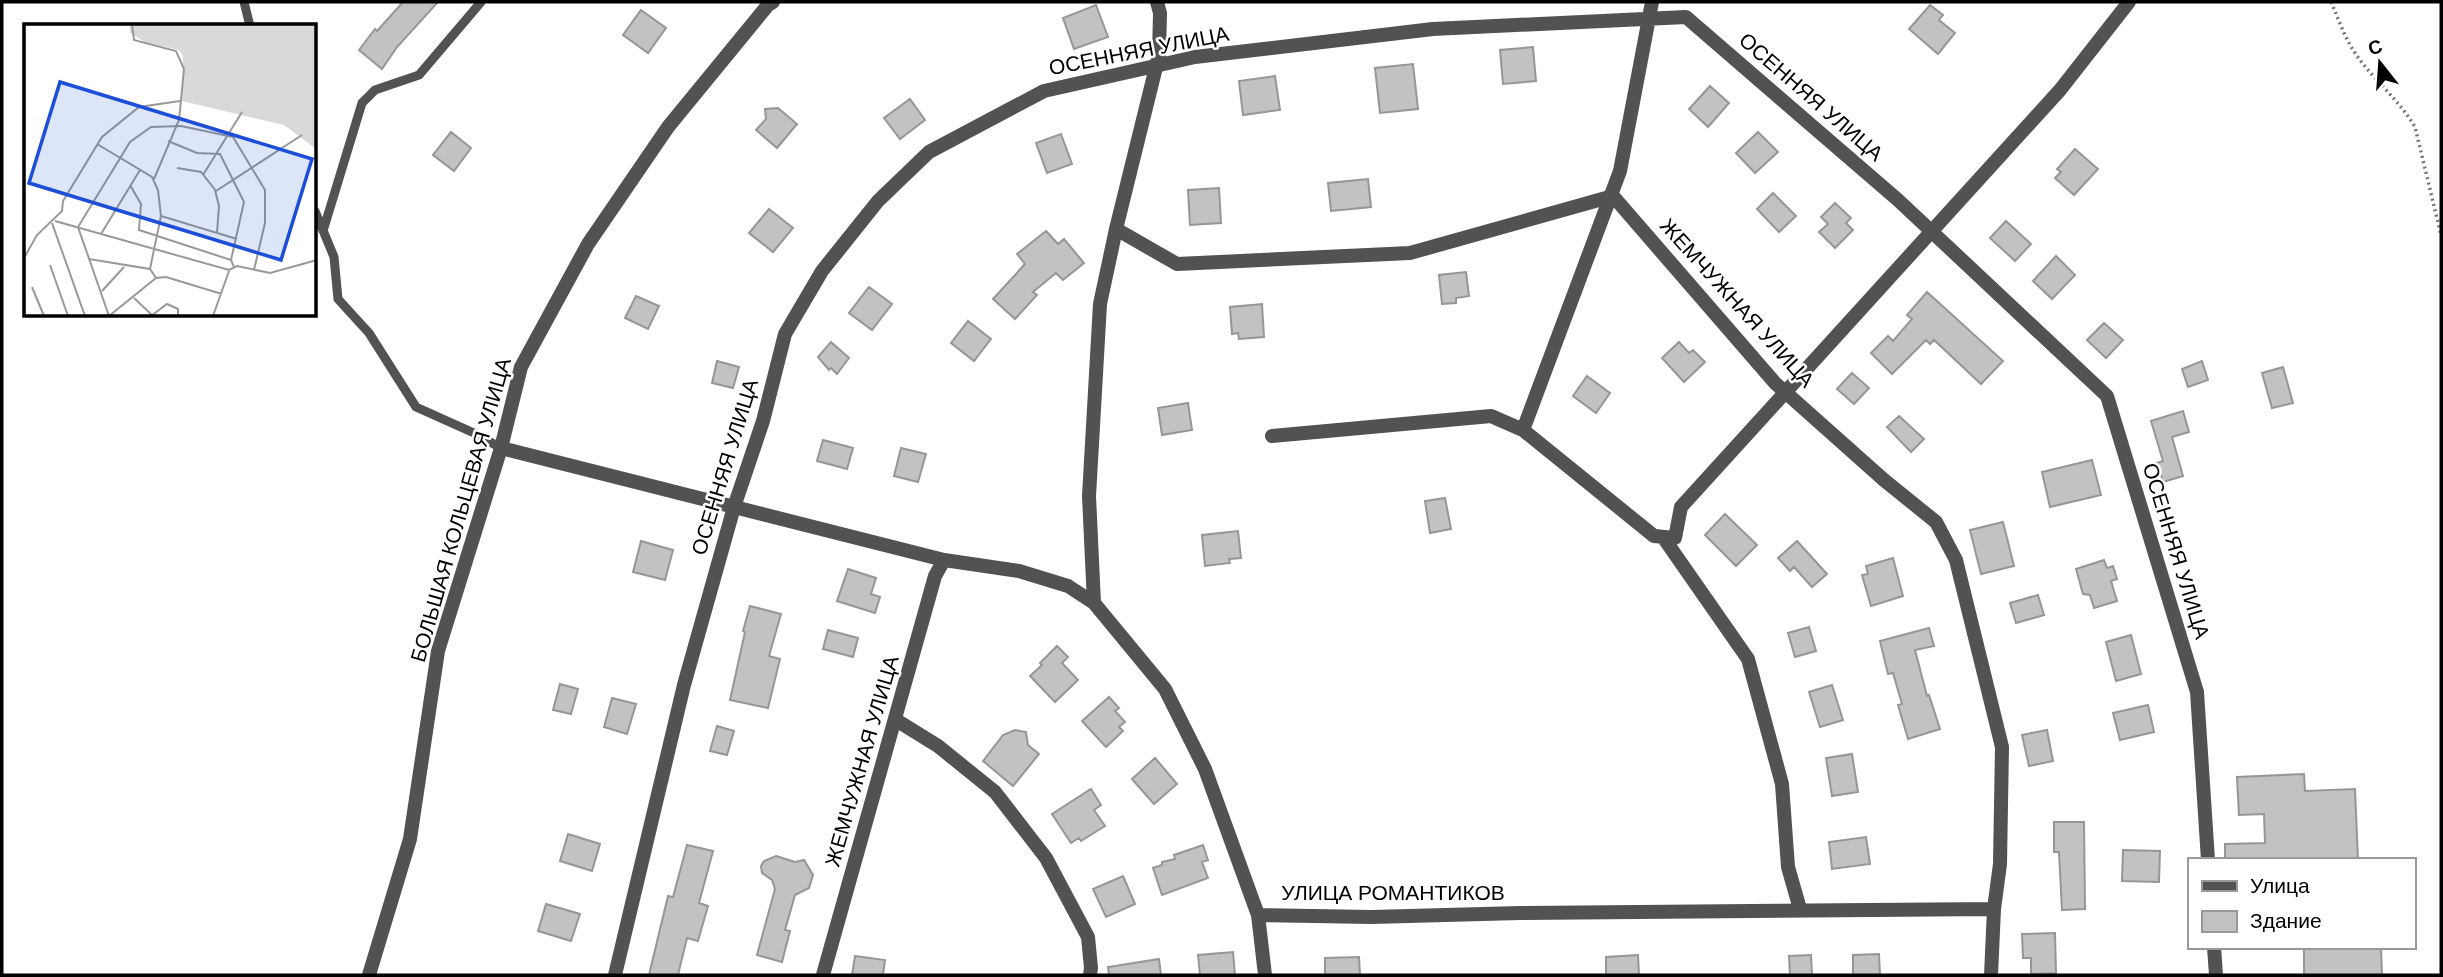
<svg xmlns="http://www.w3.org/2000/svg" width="2443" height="977" viewBox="0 0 2443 977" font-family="'DM Sans',sans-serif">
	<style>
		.building { fill: #c2c2c2; stroke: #969696; stroke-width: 2 }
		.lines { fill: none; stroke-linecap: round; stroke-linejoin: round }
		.path { stroke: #747474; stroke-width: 3.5; stroke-dasharray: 2 3.5; stroke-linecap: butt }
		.lane { stroke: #525252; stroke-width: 9 }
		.street { stroke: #525252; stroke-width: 14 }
		.labels { text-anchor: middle; stroke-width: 5; stroke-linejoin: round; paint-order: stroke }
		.street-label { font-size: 21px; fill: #000; stroke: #fff }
		.inset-road { fill: none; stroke: #999; stroke-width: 2 }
		.view { fill: #1d4ed8; fill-opacity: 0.15; stroke: #1d4ed8; stroke-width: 3.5 }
		.inset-edge { fill: none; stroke: #000; stroke-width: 3.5 }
	</style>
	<rect width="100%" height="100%" fill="#fff"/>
	<!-- building -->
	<path class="building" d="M 403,2 L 438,2 L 397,47 L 382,69 L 359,50 L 375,29 L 377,31 Z
		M 1096,5 L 1108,37 L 1074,49 L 1063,18 Z
		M 1930,5 L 1943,15 L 1939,20 L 1955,33 L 1938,54 L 1909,29 Z
		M 641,10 L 666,28 L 648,53 L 623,35 Z
		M 1533,47 L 1536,81 L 1503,84 L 1500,50 Z
		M 1413,64 L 1418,109 L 1380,113 L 1375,68 Z
		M 1275,76 L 1280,110 L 1243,115 L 1239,81 Z
		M 1710,86 L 1729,103 L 1708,127 L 1689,109 Z
		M 910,99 L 925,120 L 900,139 L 884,118 Z
		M 778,108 L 797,124 L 777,148 L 756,130 L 766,119 L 765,109 Z
		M 451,132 L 471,148 L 454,171 L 433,155 Z
		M 1758,132 L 1778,152 L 1755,173 L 1736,153 Z
		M 1061,134 L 1072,164 L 1047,173 L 1036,143 Z
		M 2075,149 L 2098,169 L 2074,195 L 2055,178 L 2061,172 L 2057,169 Z
		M 1368,179 L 1371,207 L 1331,211 L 1328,183 Z
		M 1219,188 L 1221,223 L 1190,225 L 1188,190 Z
		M 1773,193 L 1796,216 L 1779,232 L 1757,209 Z
		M 1835,203 L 1851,218 L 1846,223 L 1853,230 L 1835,248 L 1819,232 L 1828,224 L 1821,217 Z
		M 769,209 L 793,228 L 773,252 L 749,233 Z
		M 2006,221 L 2031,244 L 2015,261 L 1990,238 Z
		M 1046,231 L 1058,244 L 1064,239 L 1084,263 L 1063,280 L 1056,273 L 1033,292 L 1037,295 L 1015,319 L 993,299 L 1025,264 L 1017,254 Z
		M 2056,256 L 2075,275 L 2052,299 L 2033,281 Z
		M 1466,272 L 1469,296 L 1456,298 L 1456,303 L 1442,304 L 1439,275 Z
		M 869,287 L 892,304 L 872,330 L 849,313 Z
		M 1927,292 L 2003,361 L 1981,384 L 1934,340 L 1930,344 L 1926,340 L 1892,374 L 1871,353 L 1888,336 L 1893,341 L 1912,319 L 1907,315 Z
		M 636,296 L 659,306 L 648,329 L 625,318 Z
		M 1262,304 L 1264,337 L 1239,339 L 1238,333 L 1232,334 L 1230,307 Z
		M 968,321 L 991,339 L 974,361 L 951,343 Z
		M 2104,323 L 2123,340 L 2106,358 L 2087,340 Z
		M 831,342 L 849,358 L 837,374 L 831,368 L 829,370 L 818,357 Z
		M 1679,342 L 1689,353 L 1693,350 L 1705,362 L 1684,382 L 1662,358 Z
		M 717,361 L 739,367 L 733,388 L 712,383 Z
		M 2202,361 L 2208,380 L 2188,387 L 2182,369 Z
		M 2283,367 L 2293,403 L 2272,408 L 2262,373 Z
		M 1852,373 L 1869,388 L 1854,404 L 1837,389 Z
		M 1587,376 L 1610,393 L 1596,413 L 1573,396 Z
		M 1188,403 L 1192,430 L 1162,435 L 1158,408 Z
		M 2183,411 L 2189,432 L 2172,437 L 2183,476 L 2163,482 L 2157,463 L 2163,461 L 2151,421 Z
		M 1899,416 L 1924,439 L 1911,452 L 1887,427 Z
		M 823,440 L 853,448 L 847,469 L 817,461 Z
		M 901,448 L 926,454 L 918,482 L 894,476 Z
		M 2092,460 L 2101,495 L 2050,507 L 2042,472 Z
		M 1445,498 L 1451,529 L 1430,533 L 1425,501 Z
		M 1725,514 L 1757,545 L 1736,566 L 1705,535 Z
		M 2003,522 L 2014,566 L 1981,574 L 1970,530 Z
		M 1238,531 L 1241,558 L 1229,559 L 1230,563 L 1205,566 L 1202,535 Z
		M 641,541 L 673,550 L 665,580 L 633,572 Z
		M 1797,541 L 1827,574 L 1812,587 L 1794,567 L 1790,571 L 1778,558 Z
		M 1893,558 L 1903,596 L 1871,606 L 1862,575 L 1868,574 L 1866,566 Z
		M 2104,560 L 2107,568 L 2113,566 L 2117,579 L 2111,581 L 2117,601 L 2094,608 L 2090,595 L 2083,594 L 2076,569 Z
		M 848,569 L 876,578 L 871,594 L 880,597 L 875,613 L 837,601 Z
		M 2038,595 L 2044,615 L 2016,623 L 2010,603 Z
		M 750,606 L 781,614 L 769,656 L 780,659 L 768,708 L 730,700 L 745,632 L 743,631 Z
		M 1809,627 L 1816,651 L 1795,657 L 1788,633 Z
		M 1929,628 L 1934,646 L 1915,650 L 1927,696 L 1929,695 L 1940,729 L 1908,739 L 1898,705 L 1902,704 L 1893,673 L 1888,674 L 1880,641 Z
		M 828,630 L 858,638 L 853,657 L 823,649 Z
		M 2131,635 L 2141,674 L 2116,681 L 2106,642 Z
		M 1057,646 L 1068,657 L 1062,663 L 1078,680 L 1055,702 L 1030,676 L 1042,665 L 1040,663 Z
		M 560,684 L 578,689 L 571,714 L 553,710 Z
		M 1832,685 L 1843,720 L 1820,727 L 1809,692 Z
		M 1109,697 L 1119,708 L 1115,711 L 1125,722 L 1119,727 L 1123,731 L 1106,747 L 1082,721 Z
		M 612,698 L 636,704 L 627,734 L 604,727 Z
		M 2148,705 L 2154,732 L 2120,740 L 2113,713 Z
		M 717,726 L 734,731 L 727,755 L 710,751 Z
		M 1015,730 L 1026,732 L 1028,745 L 1039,754 L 1013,786 L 983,761 L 1003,735 Z
		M 2047,730 L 2053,761 L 2029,766 L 2022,735 Z
		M 1852,754 L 1858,792 L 1832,796 L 1826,758 Z
		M 1155,758 L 1177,784 L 1154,804 L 1132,779 Z
		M 2304,774 L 2305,791 L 2355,789 L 2358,860 L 2225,860 L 2225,844 L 2265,843 L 2264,814 L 2239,815 L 2237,777 Z
		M 1091,789 L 1101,805 L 1094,810 L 1105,826 L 1081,841 L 1079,838 L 1071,843 L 1052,814 Z
		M 2054,822 L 2084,822 L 2085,909 L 2062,910 L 2059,852 L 2054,852 Z
		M 568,834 L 600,844 L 592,871 L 560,861 Z
		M 1866,837 L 1870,864 L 1832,869 L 1829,842 Z
		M 687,845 L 713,851 L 699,903 L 708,906 L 698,941 L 687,938 L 678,975 L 649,975 L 668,896 L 673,897 Z
		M 1203,845 L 1208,860 L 1202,862 L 1208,878 L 1162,895 L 1153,868 L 1162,865 L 1162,862 L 1175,859 L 1174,855 Z
		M 2123,850 L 2160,851 L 2159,882 L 2122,881 Z
		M 776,856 L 795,862 L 804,860 L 813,875 L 809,888 L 795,895 L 785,930 L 790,931 L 782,962 L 757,955 L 775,889 L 772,880 L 762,873 L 761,866 L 764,861 Z
		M 1123,876 L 1135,904 L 1106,917 L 1093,889 Z
		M 546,904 L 580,914 L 571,941 L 538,931 Z
		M 2055,933 L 2056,973 L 2031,974 L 2031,958 L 2023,958 L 2022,934 Z
		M 2304,947 L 2381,947 L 2382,975 L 2304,975 Z
		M 1233,952 L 1235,975 L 1200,975 L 1198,955 Z
		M 1879,954 L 1880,975 L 1853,975 L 1853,955 Z
		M 1638,955 L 1639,975 L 1606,975 L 1606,957 Z
		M 1811,955 L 1812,975 L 1790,975 L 1789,956 Z
		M 855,956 L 885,960 L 883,975 L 852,975 Z
		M 1359,957 L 1360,975 L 1325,975 L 1325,958 Z
		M 1159,959 L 1161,975 L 1109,975 L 1108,967 Z"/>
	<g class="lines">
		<!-- path -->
		<path class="path" d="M 2331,2 C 2339,20 2345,39 2357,56 C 2375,81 2399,100 2415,127 L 2441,235"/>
		<!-- lane -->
		<path class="lane" d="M 244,2 L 250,26
			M 315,211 L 334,257 L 338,299 L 369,333 L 416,407 L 474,433 L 501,448
			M 323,231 L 362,103 L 375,90 L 419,75 L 481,2"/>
		<!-- street -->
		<path class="street" d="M 1116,229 L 1177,264 L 1410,253 L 1613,196 L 1775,383 L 1884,480 L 1936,522 L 1956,560 L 2002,747 L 2000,864 L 1994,909 L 1991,975
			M 1523,430 L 1620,171 L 1652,2
			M 1272,436 L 1491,416 L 1523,430 L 1654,536 L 1675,538 L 1681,507 L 2060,90 L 2129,2
			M 501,448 L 944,560 L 1019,571 L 1068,586 L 1094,603 L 1165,689 L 1205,769 L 1258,915 L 1371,917 L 1520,913 L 1994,909
			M 1663,537 L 1748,659 L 1782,784 L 1788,867 L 1800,909
			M 1094,603 L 1089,496 L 1100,304 L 1116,229 L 1159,55 L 1160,13 L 1157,2
			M 896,720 L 938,746 L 995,792 L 1046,858 L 1088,937 L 1091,968 L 1090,975
			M 1258,915 L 1265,975
			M 2214,947 L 2216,975
			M 369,975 L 410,839 L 438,651 L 501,448 L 521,367 L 588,244 L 668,127 L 768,5 L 773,2
			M 615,975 L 684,685 L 734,507 L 763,421 L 785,334 L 822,271 L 878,201 L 929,152 L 1044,91 L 1195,57 L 1433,29 L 1686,17 L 1898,200 L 2107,396 L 2197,692 L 2208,860
			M 823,975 L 935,576 L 944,560"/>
	</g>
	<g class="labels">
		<!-- street labels -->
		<g class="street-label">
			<text transform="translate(1139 51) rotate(-11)" y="7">ОСЕННЯЯ УЛИЦА</text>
			<text transform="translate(1811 97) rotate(41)" y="7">ОСЕННЯЯ УЛИЦА</text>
			<text transform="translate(1737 303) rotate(48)" y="7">ЖЕМЧУЖНАЯ УЛИЦА</text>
			<text transform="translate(725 467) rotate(-73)" y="7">ОСЕННЯЯ УЛИЦА</text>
			<text transform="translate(461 510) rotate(-74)" y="7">БОЛЬШАЯ КОЛЬЦЕВАЯ УЛИЦА</text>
			<text transform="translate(2176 551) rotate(73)" y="7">ОСЕННЯЯ УЛИЦА</text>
			<text transform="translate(862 761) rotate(-74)" y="7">ЖЕМЧУЖНАЯ УЛИЦА</text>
			<text x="1393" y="900">УЛИЦА РОМАНТИКОВ</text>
		</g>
	</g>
	<!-- overview -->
	<g transform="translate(24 24)">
		<rect width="292" height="292" fill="#fff"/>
		<path d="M 106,0 L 292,0 L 292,125 L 260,101 L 158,77 L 159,32 L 155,26 L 121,18 L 106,9 Z" fill="#d9d9d9"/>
		<path class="inset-road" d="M 108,0 L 110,16 L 152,27 L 160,45 L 155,96 L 130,155M 144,117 L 173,129 L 196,130 L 220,178 L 207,236M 73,120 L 128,153 L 134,166 L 137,192 L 213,215M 153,144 L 177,148 L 192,167 L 278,111M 179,151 L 218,88M 106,161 L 117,180 L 115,206 L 207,236 L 210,243M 191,166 L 195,182 L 193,209M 31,197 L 205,246 L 213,242 L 246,249 L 293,236M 28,199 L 61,292M 77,210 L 116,146M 0,234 L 13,211 L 38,187 L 39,177 L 78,113 L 115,83 L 156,77M 65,235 L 126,245 L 132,254M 26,241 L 44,292M 126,245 L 137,192M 8,263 L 20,292M 78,267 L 100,243M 110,274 L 128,291M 85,292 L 54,203 L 106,118 L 127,103 L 157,102 L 209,113 L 241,166 L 241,199 L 230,246M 85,292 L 132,254 L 142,253 L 198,270M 127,292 L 143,280 L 154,285 L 154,292M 189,292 L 205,247"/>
		<path class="view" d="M 36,58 L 288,135 L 257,236 L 5,159 Z"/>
		<rect width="292" height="292" class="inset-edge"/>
	</g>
	<!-- border -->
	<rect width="2443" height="977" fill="none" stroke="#000000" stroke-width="7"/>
	<!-- legend -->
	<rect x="2188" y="858" width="228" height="91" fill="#ffffff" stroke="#999999" stroke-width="2"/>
	<rect x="2202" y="881" width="35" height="10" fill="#525252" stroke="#999999" stroke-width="2"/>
	<text x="2250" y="893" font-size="21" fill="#000000">Улица</text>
	<rect x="2202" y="911" width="35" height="21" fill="#c2c2c2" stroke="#999999" stroke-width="2"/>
	<text x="2250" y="928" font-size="21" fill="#000000">Здание</text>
	<!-- north arrow -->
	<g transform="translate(2380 63) rotate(343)" stroke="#ffffff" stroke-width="5" paint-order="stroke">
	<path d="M0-5L12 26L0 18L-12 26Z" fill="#000000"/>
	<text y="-10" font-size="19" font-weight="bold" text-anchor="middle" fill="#000000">С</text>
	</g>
</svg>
